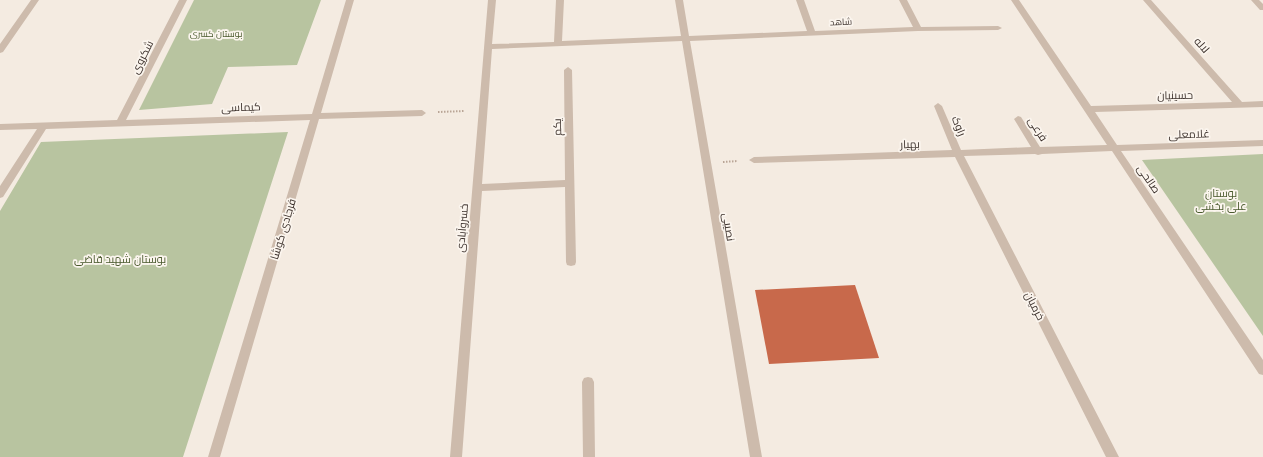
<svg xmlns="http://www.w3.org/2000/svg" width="1263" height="457" viewBox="0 0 1263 457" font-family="'Fira Sans',Cairo,sans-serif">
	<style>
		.green { fill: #b8c4a0 }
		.building { fill: #c8694b }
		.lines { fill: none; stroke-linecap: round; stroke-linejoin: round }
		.path { stroke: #b9a596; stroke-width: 2; stroke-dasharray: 1.5 1.5; stroke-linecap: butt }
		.minor { fill: #cdbbac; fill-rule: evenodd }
		.labels { text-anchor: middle; stroke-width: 3.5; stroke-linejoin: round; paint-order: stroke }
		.far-street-label { font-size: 9px; fill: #3b302b; stroke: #fbf5ee }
		.far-park-label { font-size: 9px; fill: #4a5a2e; stroke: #fbf5ee }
		.street-label { font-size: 11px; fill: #3b302b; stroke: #fbf5ee }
		.park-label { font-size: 11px; fill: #4a5a2e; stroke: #fbf5ee }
	</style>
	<rect width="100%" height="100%" fill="#f4ebe1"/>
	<!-- green -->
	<path class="green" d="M 194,0 L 321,0 L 297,65 L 228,67 L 212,104 L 139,110 Z
		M 288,132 L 183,457 L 0,457 L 0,211 L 41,142 Z
		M 1263,154 L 1263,336 L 1142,160 Z"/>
	<!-- building -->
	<path class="building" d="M 855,285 L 879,358 L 769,364 L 755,290 Z"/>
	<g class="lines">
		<!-- path -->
		<path class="path" d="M 438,112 L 465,111
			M 723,162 L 738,161"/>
		<!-- minor -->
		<path class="minor" d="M 31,0 L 39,0 L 3,52 L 0,53 L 0,44 Z
			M 179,0 L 187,0 L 126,120 L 312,114 L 346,0 L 354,0 L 321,113 L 422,110 L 426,113 L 422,116 L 319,119 L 220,457 L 208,457 L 310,120 L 46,129 L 3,197 L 0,198 L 0,186 L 37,129 L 0,130 L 0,124 L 117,120 Z
			M 488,0 L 496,0 L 492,44 L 554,42 L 556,0 L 564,0 L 562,41 L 681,36 L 675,0 L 683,0 L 689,36 L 807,31 L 796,0 L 804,0 L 815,31 L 913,27 L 899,0 L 907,0 L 921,27 L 998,26 L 1002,28 L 998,30 L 918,31 L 690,41 L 762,457 L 750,457 L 682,41 L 492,49 L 482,184 L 565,180 L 564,70 L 568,67 L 572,70 L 576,262 L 575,265 L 571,266 L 567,265 L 566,262 L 565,187 L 482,191 L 462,457 L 450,457 Z
			M 1011,0 L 1019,0 L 1091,106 L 1232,102 L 1143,0 L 1151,0 L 1242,102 L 1263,101 L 1263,107 L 1095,112 L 1117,145 L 1263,140 L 1263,146 L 1121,151 L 1263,360 L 1263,375 L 1259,374 L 1112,151 L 1042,154 L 1038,155 L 1035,154 L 964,156 L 1119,457 L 1106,457 L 955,157 L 754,163 L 749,160 L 754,157 L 952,150 L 934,106 L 938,103 L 942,106 L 961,150 L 1031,147 L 1014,119 L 1018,116 L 1021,117 L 1040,147 L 1107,145 Z
			M 1251,0 L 1259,0 L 1263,4 L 1263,10 L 1260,10 Z
			M 588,377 L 592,378 L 594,382 L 595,457 L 583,457 L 582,382 L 584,378 Z"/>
	</g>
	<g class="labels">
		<!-- far-street labels -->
		<g class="far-street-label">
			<text transform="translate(841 22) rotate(-2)" y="3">شاهد</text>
		</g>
		<!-- far-park labels -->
		<g class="far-park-label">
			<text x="216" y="37">بوستان کسری</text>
		</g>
		<!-- street labels -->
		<g class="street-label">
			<text transform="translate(1202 45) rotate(49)" y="4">لاله</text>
			<text transform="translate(142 57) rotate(-63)" y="4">شکروی</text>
			<text transform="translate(1175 95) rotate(-1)" y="4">حسینیان</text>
			<text transform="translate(241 107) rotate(-2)" y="4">کیماسی</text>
			<text transform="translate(959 126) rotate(68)" y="4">راوک</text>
			<text transform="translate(557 127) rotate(-91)" y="4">یکم</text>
			<text transform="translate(1038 129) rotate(58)" y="4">فرعی</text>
			<text transform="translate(1189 134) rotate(-2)" y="4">غلامعلی</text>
			<text transform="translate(910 144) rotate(-2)" y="4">بهیار</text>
			<text transform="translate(1149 179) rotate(56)" y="4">صالحی</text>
			<text transform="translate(729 227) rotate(81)" y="4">نصیبی</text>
			<text transform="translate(462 228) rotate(-85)" y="4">خسروآبادی</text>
			<text transform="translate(283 229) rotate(-73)" y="4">فرجادی کوشا</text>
			<text transform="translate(1035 306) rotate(63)" y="4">خرمیان</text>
		</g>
		<!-- park labels -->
		<g class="park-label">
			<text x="1221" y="197">بوستان<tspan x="1221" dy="13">علی بخشی</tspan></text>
			<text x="120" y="263">بوستان شهید قاضی</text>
		</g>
	</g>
</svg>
